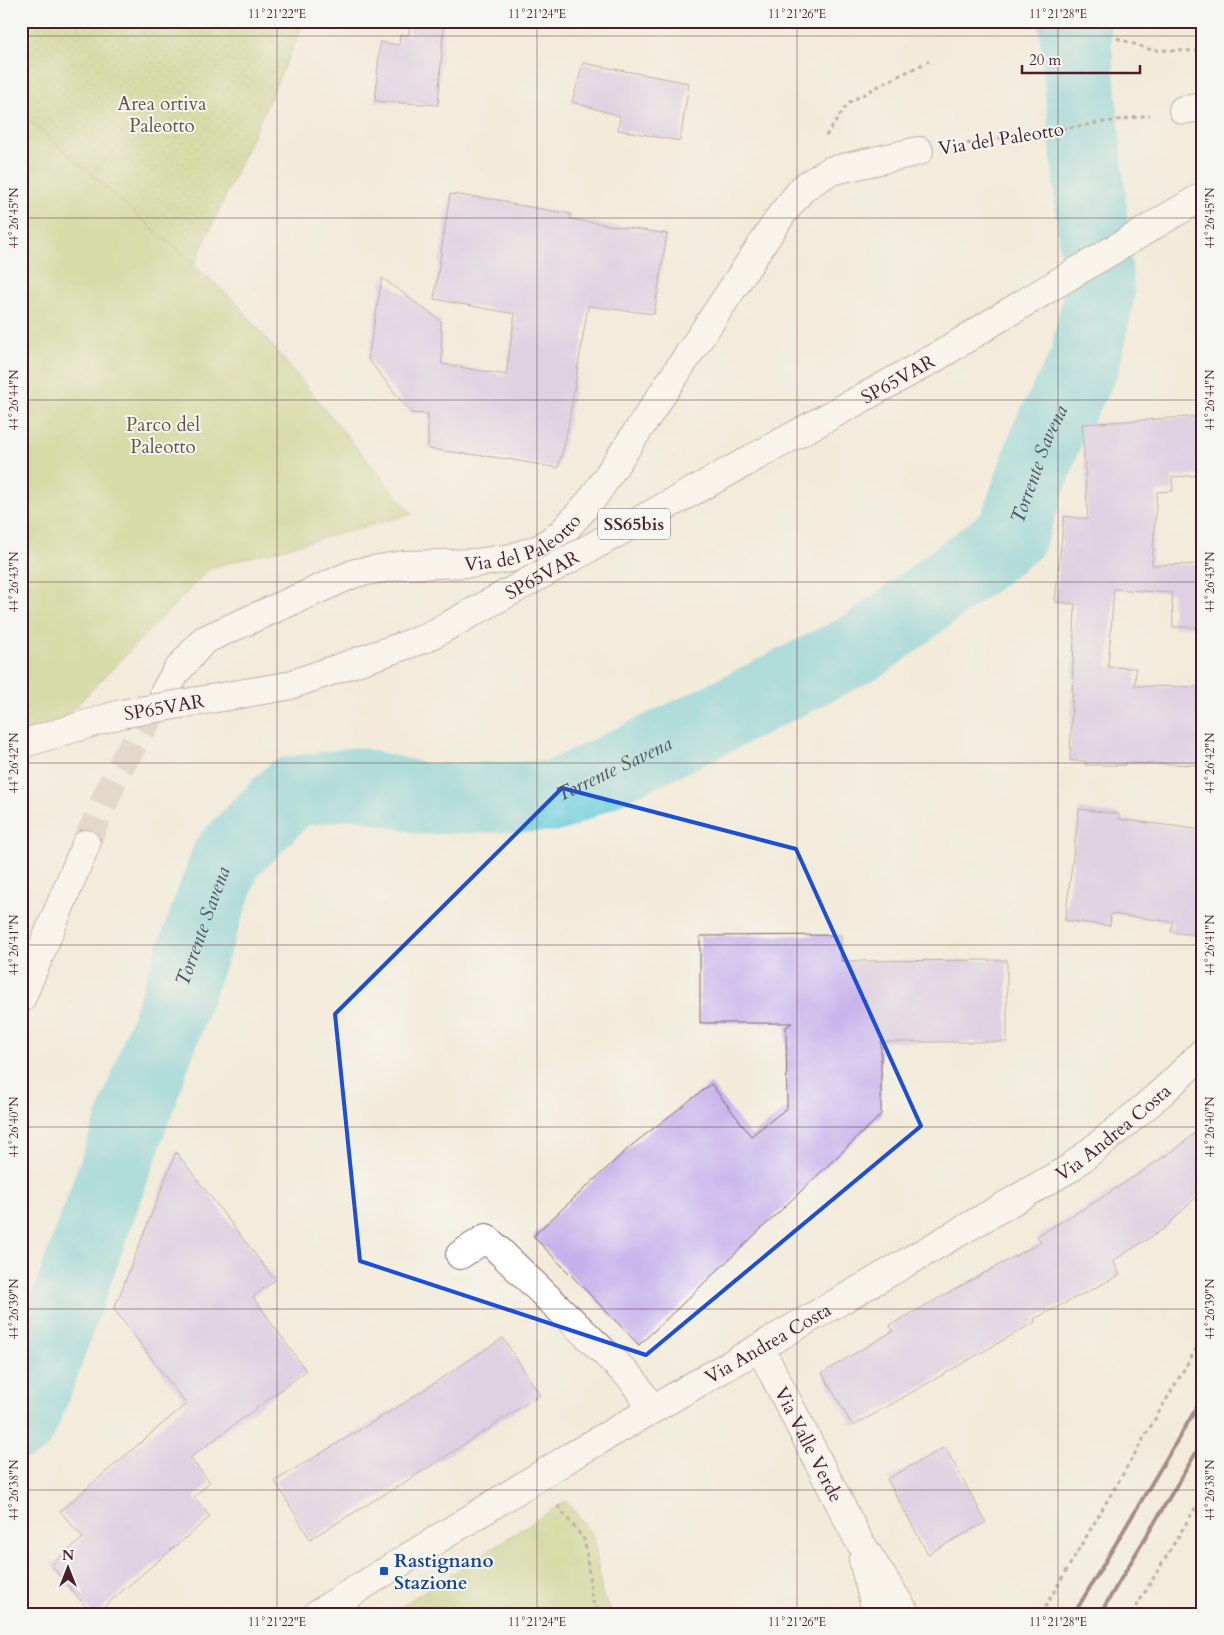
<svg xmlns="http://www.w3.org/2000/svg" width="1224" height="1635" viewBox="0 0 1224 1635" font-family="Cardo,serif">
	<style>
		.grass { fill: url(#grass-dots); stroke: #7f744b }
		.park { fill: #b4c86b; stroke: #7f744b }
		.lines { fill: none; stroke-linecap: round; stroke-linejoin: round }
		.river { stroke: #5ec9d8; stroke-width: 71 }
		.building { fill: #c6b1ec }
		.minor-tunnel { stroke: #d1c2b7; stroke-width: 28; stroke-dasharray: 28 14; stroke-linecap: butt }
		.minor-casing { stroke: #856668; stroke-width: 30 }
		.tertiary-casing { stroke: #856668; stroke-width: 30 }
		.secondary-casing { stroke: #856668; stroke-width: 30 }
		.path { stroke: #856668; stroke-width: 3; stroke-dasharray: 4 4; stroke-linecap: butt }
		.minor { stroke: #fff; stroke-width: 28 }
		.tertiary { stroke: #fff; stroke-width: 28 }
		.secondary { stroke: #fff; stroke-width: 28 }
		.rail { stroke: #4a1f2b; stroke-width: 4 }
		.primary-bridge-casing { stroke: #856668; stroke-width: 30; stroke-linecap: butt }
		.primary-bridge { stroke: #fff; stroke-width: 28 }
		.marked { fill: none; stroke: #1d4ed8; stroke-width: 4; stroke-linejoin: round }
		.ticks { fill: none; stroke: #4a1f2b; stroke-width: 1; stroke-opacity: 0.45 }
		.transit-dot { fill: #1a4fb4; stroke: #f6f6f2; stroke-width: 2 }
		.labels { text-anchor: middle; stroke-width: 4; stroke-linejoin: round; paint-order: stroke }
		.shield { fill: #f6f6f2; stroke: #7e6067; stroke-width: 1 }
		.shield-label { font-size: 18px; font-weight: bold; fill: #4a1f2b }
		.park-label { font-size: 19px; fill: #6a523e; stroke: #f6f6f2 }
		.street-label { font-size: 19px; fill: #4a1f2b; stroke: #f6f6f2 }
		.transit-label { font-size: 19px; font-weight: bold; fill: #164399; stroke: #f6f6f2; text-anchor: start }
		.water-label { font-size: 20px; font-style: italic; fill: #50525f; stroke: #f6f6f2 }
		.neatline { fill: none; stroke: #4a1f2b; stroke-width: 2 }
		.ticks-label { font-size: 12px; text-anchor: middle; fill: #4a1f2b }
	</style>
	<defs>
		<pattern id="grass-dots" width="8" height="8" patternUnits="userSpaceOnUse" patternTransform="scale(1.25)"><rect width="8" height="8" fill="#b4c86b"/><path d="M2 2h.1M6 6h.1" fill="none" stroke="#9cab5d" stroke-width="1.8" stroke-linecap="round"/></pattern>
	</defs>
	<rect width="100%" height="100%" fill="#f6f6f2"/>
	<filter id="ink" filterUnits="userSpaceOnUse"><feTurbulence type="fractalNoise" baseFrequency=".02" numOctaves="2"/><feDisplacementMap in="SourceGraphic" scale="10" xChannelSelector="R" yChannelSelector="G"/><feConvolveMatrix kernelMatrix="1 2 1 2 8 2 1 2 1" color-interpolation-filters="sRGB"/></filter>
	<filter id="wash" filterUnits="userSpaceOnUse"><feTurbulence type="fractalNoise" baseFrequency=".0096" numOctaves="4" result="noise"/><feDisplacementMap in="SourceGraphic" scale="20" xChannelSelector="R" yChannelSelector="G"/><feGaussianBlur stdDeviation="1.12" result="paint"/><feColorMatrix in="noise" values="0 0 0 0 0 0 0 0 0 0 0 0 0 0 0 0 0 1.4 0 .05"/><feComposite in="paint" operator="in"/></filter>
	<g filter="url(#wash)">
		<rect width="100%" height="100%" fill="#f3ebda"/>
		<!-- grass -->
		<path class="grass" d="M 21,21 L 305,21 L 194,265 L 21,113 Z"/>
		<!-- park -->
		<path class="park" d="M 21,113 L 235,301 L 412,514 L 210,568 L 21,763 Z
			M 566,1501 L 594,1537 L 602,1594 L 613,1614 L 389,1614 Z"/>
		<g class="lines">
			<!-- river -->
			<path class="river" id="s1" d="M 21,1424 L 36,1387 L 227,857 L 291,792 L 357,783 L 425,799 L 556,796 L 703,726 L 867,644 L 1012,534 L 1047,435 L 1084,364 L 1099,295 L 1074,21"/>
		</g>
		<g id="blocks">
			<!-- building -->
			<path class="building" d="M 410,21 L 444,21 L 438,105 L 375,101 L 380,42 L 399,45 L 400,35 L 409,35 Z
				M 583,63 L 689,83 L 680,141 L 618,130 L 620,116 L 572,102 Z
				M 450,194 L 506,201 L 506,203 L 571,214 L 570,219 L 667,234 L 654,314 L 588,306 L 566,438 L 558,468 L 508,459 L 428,449 L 428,414 L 411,413 L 368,359 L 382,278 L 441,321 L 442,364 L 506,375 L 515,314 L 434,299 Z
				M 1203,416 L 1203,475 L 1172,477 L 1173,491 L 1157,492 L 1152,565 L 1203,564 L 1203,627 L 1173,627 L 1172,593 L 1114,589 L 1108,667 L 1136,668 L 1135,686 L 1203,687 L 1203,765 L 1125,763 L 1125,765 L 1085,765 L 1086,761 L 1070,761 L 1075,604 L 1055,602 L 1064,516 L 1088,519 L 1082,424 Z
				M 1079,809 L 1119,814 L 1119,819 L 1203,830 L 1203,936 L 1171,932 L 1173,922 L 1111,914 L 1110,926 L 1065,920 Z
				M 841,935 L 841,961 L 1007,960 L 1007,1042 L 881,1042 L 881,1115 L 639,1345 L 533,1236 L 632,1145 L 711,1084 L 751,1136 L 787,1108 L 786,1027 L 792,1023 L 700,1023 L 700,936 Z
				M 1203,1126 L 1203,1190 L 1165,1228 L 1113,1261 L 1120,1275 L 1034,1319 L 1035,1322 L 853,1426 L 822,1373 L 893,1331 L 890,1325 L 1041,1242 L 1037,1236 L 1095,1202 L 1176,1149 Z
				M 176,1152 L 275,1280 L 253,1297 L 306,1371 L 190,1458 L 210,1482 L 194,1497 L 210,1517 L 95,1614 L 92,1614 L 51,1565 L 83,1538 L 60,1511 L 186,1404 L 114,1309 Z
				M 503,1338 L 540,1395 L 423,1471 L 310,1539 L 275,1481 L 404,1403 Z
				M 945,1447 L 986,1522 L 928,1554 L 887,1479 Z"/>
		</g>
	</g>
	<g filter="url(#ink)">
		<use href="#blocks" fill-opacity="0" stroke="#856668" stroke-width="1"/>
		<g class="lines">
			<!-- minor-tunnel -->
			<path class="minor-tunnel" d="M 86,844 L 117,772 L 164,693"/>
			<defs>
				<g id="minor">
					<path d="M 1183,110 L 1203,107"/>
					<path id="s2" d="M 164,693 L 176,672 L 204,640 L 355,573 L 403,565 L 475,563 L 511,558 L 541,548 L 563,532 L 593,498 L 782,214 L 804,187 L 830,171 L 919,151"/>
					<path d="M 21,999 L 86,844"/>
					<path d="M 460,1255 L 486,1238 L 632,1379 L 652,1409"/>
				</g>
				<g id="tertiary">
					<path id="s3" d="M 760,1348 L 858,1539 L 906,1614"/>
					<path d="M 863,1560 L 877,1614"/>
				</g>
				<g id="secondary">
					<path id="s4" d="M 317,1614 L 570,1457 L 1070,1168 C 1116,1131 1163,1095 1203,1052"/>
				</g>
			</defs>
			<!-- minor casing -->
			<use href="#minor" class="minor-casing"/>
			<!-- tertiary casing -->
			<use href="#tertiary" class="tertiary-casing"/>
			<!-- secondary casing -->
			<use href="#secondary" class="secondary-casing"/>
			<!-- path -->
			<path class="path" d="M 1117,38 L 1151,50 L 1203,51
				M 826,136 L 848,103 L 888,81 L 929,61
				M 951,146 L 1150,115
				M 558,1506 L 585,1541 L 592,1600 L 600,1614
				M 1041,1614 L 1203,1337
				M 1132,1614 L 1203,1495"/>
			<!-- minor -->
			<use href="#minor" class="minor"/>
			<!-- tertiary -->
			<use href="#tertiary" class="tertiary"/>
			<!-- secondary -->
			<use href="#secondary" class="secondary"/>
			<!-- rail -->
			<path class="rail" d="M 1074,1614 L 1203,1397
				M 1100,1614 L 1203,1441"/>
			<defs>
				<g id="primary-bridge">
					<path id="s5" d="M 21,744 L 121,714 L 287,686 L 426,638 L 935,358 L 999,318 L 1203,196"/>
				</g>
			</defs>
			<!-- primary-bridge casing -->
			<use href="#primary-bridge" class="primary-bridge-casing"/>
			<!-- primary-bridge -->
			<use href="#primary-bridge" class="primary-bridge"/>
		</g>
	</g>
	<!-- marked area -->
	<path d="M0 0H1224V1635H0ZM 562,788 L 796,849 L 921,1126 L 646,1355 L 360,1261 L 335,1014 Z" fill="#f3ebda" fill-opacity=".55" fill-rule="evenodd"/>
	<path class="marked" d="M 562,788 L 796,849 L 921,1126 L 646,1355 L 360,1261 L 335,1014 Z"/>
	<!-- ticks -->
	<path class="ticks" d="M 277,21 L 277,1614M 537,21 L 537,1614M 797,21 L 797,1614M 1058,21 L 1058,1614M 21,36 L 1203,36M 21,218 L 1203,218M 21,400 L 1203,400M 21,582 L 1203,582M 21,763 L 1203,763M 21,945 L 1203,945M 21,1127 L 1203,1127M 21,1309 L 1203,1309M 21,1490 L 1203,1490"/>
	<!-- markers -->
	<rect class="transit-dot" x="379" y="1566" width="10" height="10" rx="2.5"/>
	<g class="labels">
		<!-- shield labels -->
		<rect class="shield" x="598" y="508.5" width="72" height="31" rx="4"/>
		<g class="shield-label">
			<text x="634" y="530">SS65bis</text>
		</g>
		<!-- park labels -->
		<g class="park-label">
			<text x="162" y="110">Area ortiva<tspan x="162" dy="22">Paleotto</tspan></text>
			<text x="163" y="431">Parco del<tspan x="163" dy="22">Paleotto</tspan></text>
		</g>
		<!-- street labels -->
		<g class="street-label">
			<text transform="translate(1001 138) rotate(-9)" y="7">Via del Paleotto</text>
			<text dy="7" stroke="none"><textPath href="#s5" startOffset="958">SP65VAR</textPath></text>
			<text dy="7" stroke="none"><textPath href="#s2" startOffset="405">Via del Paleotto</textPath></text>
			<text dy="7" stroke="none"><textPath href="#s5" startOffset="552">SP65VAR</textPath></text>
			<text dy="7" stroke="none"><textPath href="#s5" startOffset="148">SP65VAR</textPath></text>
			<text dy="7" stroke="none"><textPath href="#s4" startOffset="931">Via Andrea Costa</textPath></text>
			<text dy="7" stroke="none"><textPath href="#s4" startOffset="526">Via Andrea Costa</textPath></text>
			<text dy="7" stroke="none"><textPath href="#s3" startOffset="108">Via Valle Verde</textPath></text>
		</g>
		<!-- transit labels -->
		<g class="transit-label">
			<text x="394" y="1567">Rastignano<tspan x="394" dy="22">Stazione</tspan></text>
		</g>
		<!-- water labels -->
		<g class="water-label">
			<text dy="7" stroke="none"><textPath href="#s1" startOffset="1565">Torrente Savena</textPath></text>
			<text dy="7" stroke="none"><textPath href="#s1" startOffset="1026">Torrente Savena</textPath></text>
			<text dy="7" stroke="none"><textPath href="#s1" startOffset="530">Torrente Savena</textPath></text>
		</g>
	</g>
	<!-- margin -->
	<rect width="1224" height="1635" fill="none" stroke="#f6f6f2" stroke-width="55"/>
	<!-- north arrow -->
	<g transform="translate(68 1568)" stroke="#f6f6f2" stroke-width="4" paint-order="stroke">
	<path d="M0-4L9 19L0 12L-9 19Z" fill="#4a1f2b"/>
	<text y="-8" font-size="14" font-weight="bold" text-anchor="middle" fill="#4a1f2b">N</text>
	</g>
	<!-- scale -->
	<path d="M1022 65v8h118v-8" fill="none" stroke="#4a1f2b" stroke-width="2.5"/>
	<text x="1029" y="65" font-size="15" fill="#4a1f2b" stroke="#f6f6f2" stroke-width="4" paint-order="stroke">20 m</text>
	<rect x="28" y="28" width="1168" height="1580" class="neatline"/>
	<g class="ticks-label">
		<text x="277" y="18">11°21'22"E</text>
		<text x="537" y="18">11°21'24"E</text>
		<text x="797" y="18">11°21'26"E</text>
		<text x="1058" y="18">11°21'28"E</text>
		<text transform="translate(14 218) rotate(-90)" y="4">44°26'45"N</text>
		<text transform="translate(1210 218) rotate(-90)" y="4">44°26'45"N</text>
		<text transform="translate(14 400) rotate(-90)" y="4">44°26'44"N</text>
		<text transform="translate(1210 400) rotate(-90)" y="4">44°26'44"N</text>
		<text transform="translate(14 582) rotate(-90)" y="4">44°26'43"N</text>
		<text transform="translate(1210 582) rotate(-90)" y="4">44°26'43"N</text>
		<text transform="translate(14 763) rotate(-90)" y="4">44°26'42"N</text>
		<text transform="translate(1210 763) rotate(-90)" y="4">44°26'42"N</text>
		<text transform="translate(14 945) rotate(-90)" y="4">44°26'41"N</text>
		<text transform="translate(1210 945) rotate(-90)" y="4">44°26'41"N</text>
		<text transform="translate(14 1127) rotate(-90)" y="4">44°26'40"N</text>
		<text transform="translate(1210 1127) rotate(-90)" y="4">44°26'40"N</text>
		<text transform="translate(14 1309) rotate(-90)" y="4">44°26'39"N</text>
		<text transform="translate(1210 1309) rotate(-90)" y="4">44°26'39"N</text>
		<text transform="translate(14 1490) rotate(-90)" y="4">44°26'38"N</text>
		<text transform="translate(1210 1490) rotate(-90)" y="4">44°26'38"N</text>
		<text x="277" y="1626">11°21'22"E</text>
		<text x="537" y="1626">11°21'24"E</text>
		<text x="797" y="1626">11°21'26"E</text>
		<text x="1058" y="1626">11°21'28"E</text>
	</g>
</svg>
